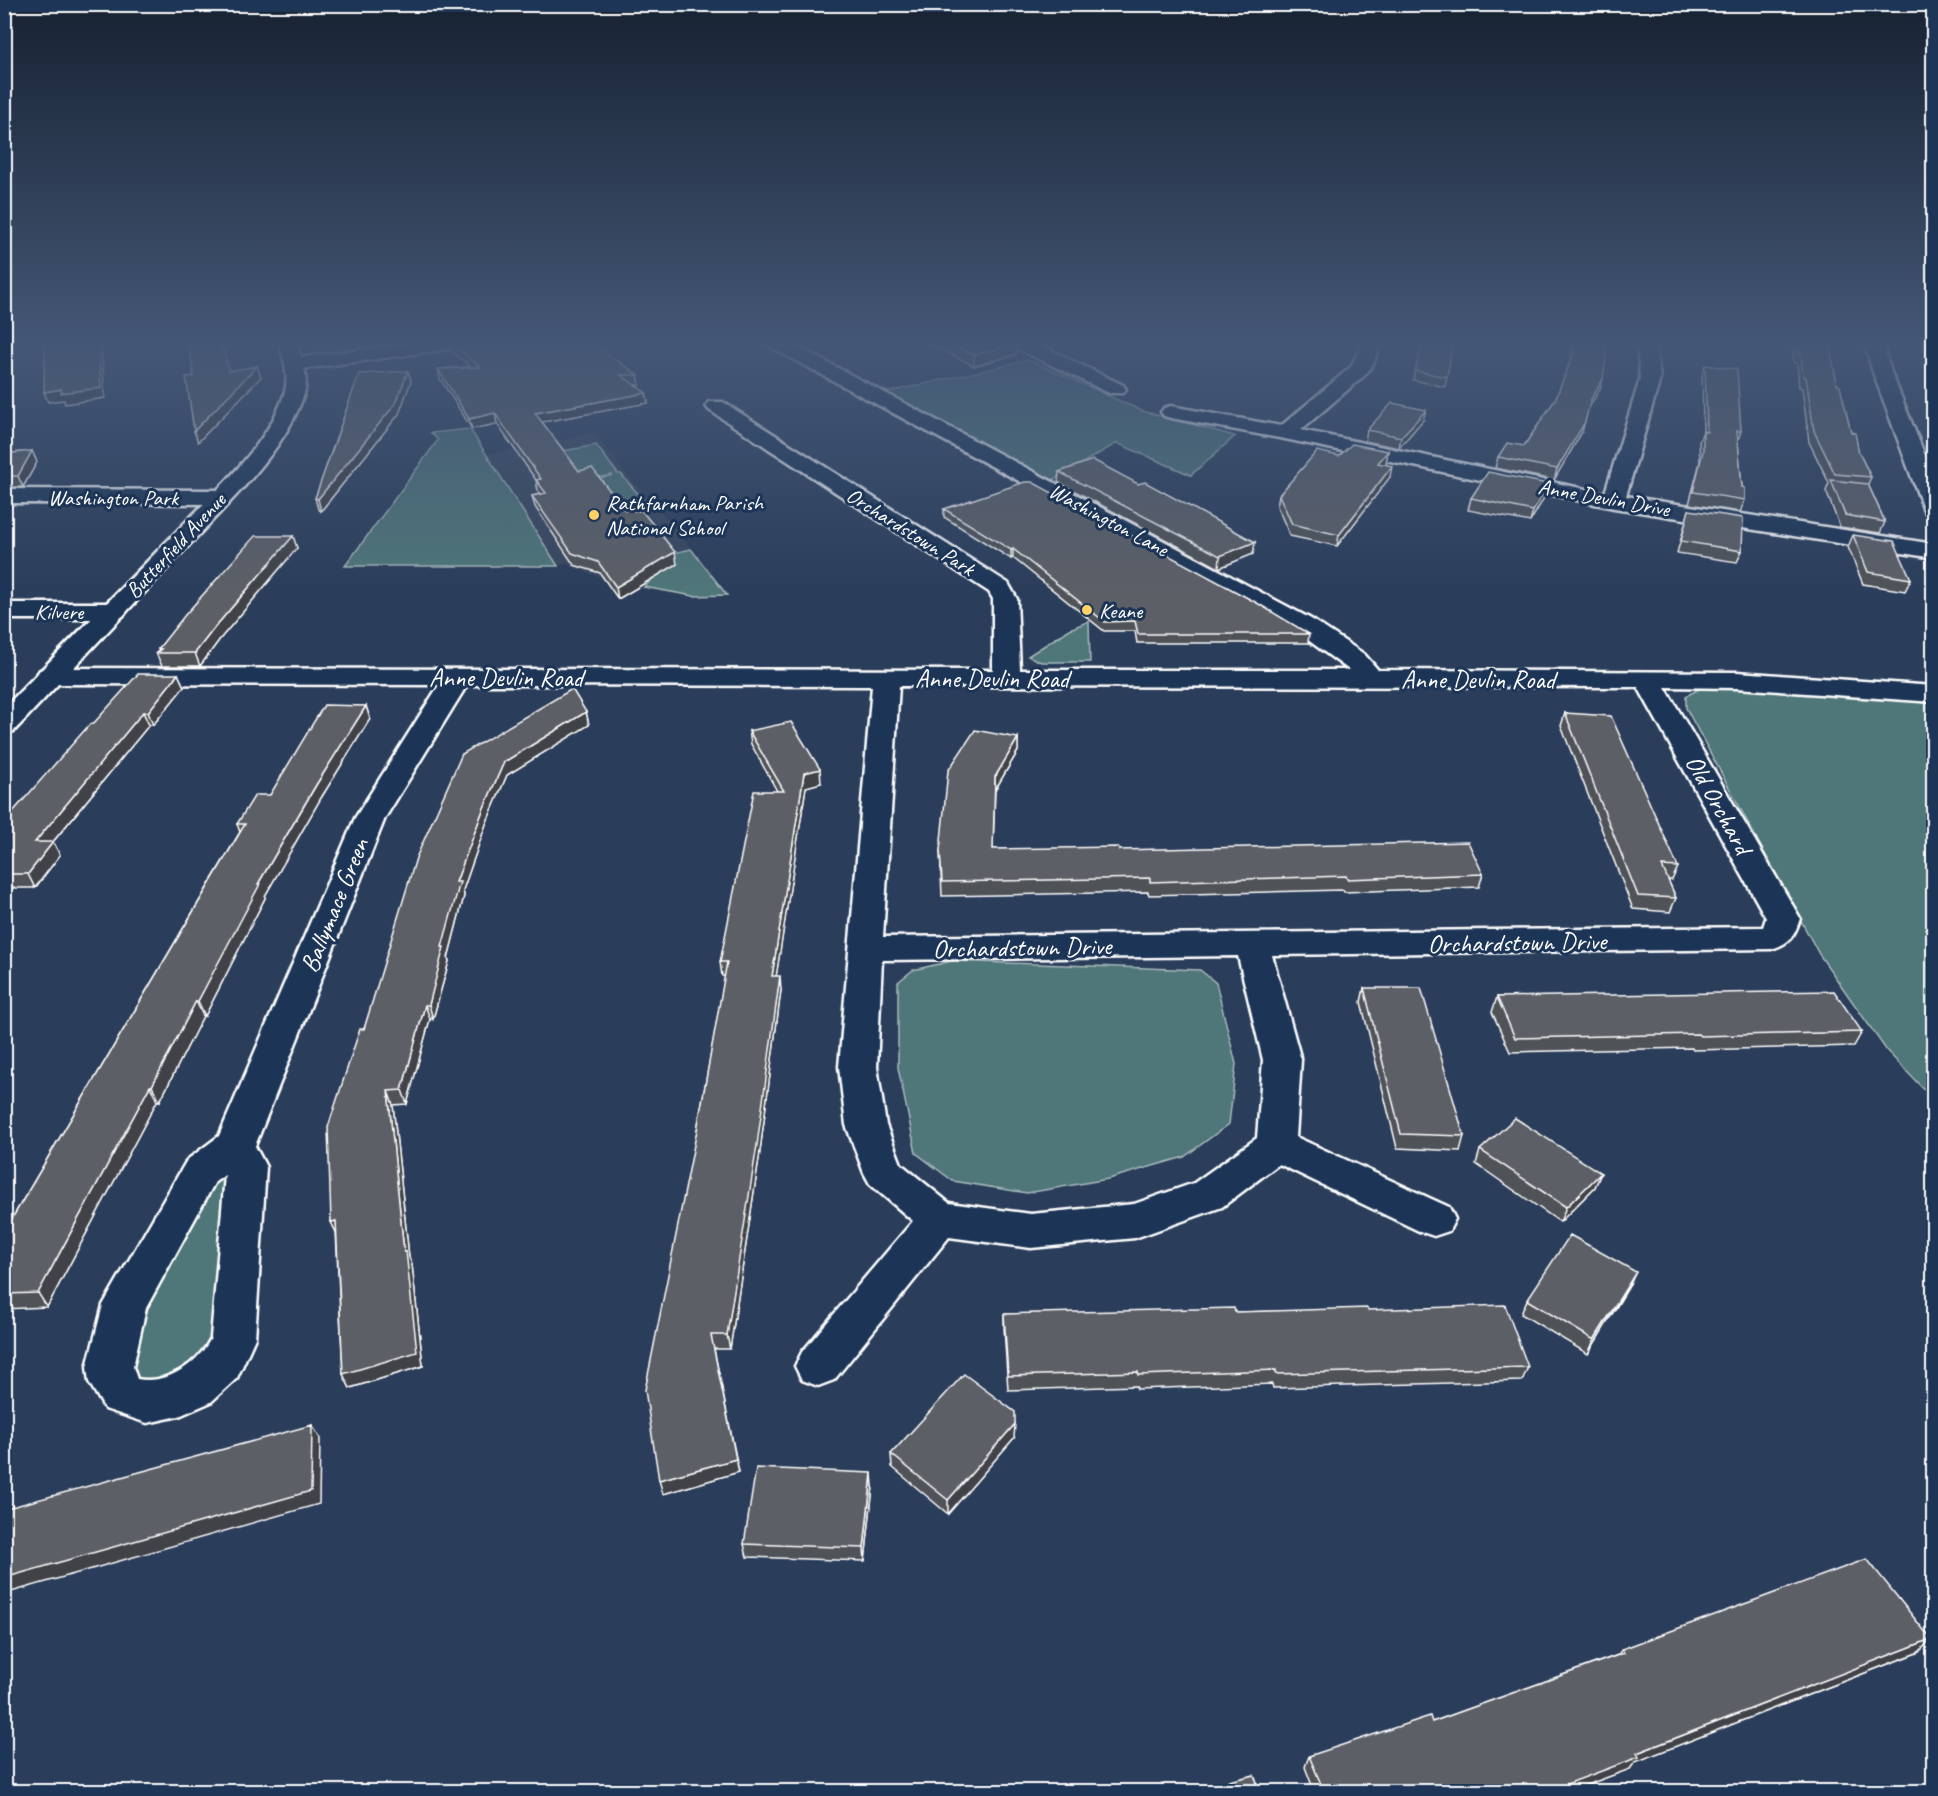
<svg xmlns="http://www.w3.org/2000/svg" width="1938" height="1796" viewBox="0 0 1938 1796" font-family="Caveat,sans-serif">
	<style>
		.built { fill: #39475e }
		.green { fill: #507679; stroke: #a8babc; stroke-width: 1.5 }
		.lines { fill: none; stroke-linecap: round; stroke-linejoin: round }
		.street-casing { stroke: #fff; stroke-width: 5 }
		.secondary-casing { stroke: #fff; stroke-width: 5 }
		.street { fill: #1d3557; fill-rule: evenodd }
		.secondary { fill: #1d3557; fill-rule: evenodd }
		.wall { fill: #4f5258; stroke: #fff; stroke-width: 1.5 }
		.shaded-wall { fill: #404247; stroke: #fff; stroke-width: 1.5 }
		.building { fill: #5c5f66; stroke: #fff; stroke-width: 1.5 }
		.poi-dot { fill: #ffd166; stroke: #1d3557; stroke-width: 2 }
		.labels { text-anchor: middle; stroke-width: 6; stroke-linejoin: round; paint-order: stroke }
		.far-street-label { font-size: 22px; fill: #fff; stroke: #1d3557 }
		.far-poi-label { font-size: 22px; fill: #fff; stroke: #1d3557; text-anchor: start }
		.street-label { font-size: 26px; fill: #fff; stroke: #1d3557 }
	</style>
	<rect width="100%" height="100%" fill="#2a3d5a"/>
	<filter id="ink" filterUnits="userSpaceOnUse"><feTurbulence type="fractalNoise" baseFrequency=".0167" numOctaves="2"/><feDisplacementMap in="SourceGraphic" scale="12" xChannelSelector="R" yChannelSelector="G"/><feConvolveMatrix kernelMatrix="1 2 1 2 8 2 1 2 1" color-interpolation-filters="sRGB"/></filter>
	<g filter="url(#ink)">
		<!-- built -->
		<path class="built" d="M 594,433 L 625,473 L 672,524 L 727,595 L 693,596 L 621,586 L 566,564 L 558,566 L 488,455 Z"/>
		<!-- green -->
		<path class="green" d="M 328,341 L 417,344 L 336,352 Z
			M 1029,360 L 1142,411 L 1235,436 L 1191,475 L 1117,443 L 1053,480 C 996,449 937,425 880,394 Z
			M 470,429 L 558,566 L 345,566 L 438,440 L 431,433 Z
			M 596,445 L 618,474 L 621,474 L 652,510 L 626,515 L 596,479 L 613,475 L 584,480 L 563,451 Z
			M 691,549 L 727,595 L 693,596 L 644,587 L 655,576 L 625,564 Z
			M 1089,621 L 1090,662 L 1041,662 L 1028,656 L 1070,629 Z
			M 1712,686 L 1933,703 L 1933,1099 L 1887,1051 L 1819,954 L 1686,708 L 1686,696 L 1697,690 Z
			M 952,961 L 1200,970 L 1216,983 L 1236,1064 L 1229,1124 L 1184,1157 L 1108,1179 L 1027,1193 L 953,1181 L 916,1153 L 898,1068 L 898,982 L 913,970 Z
			M 233,1135 L 211,1358 L 130,1396 L 129,1317 Z"/>
		<g class="lines">
			<defs>
				<path id="street" d="M 428,341 L 480,341 L 477,345 L 471,346 L 296,370 L 289,368 L 287,364 L 289,360 L 296,358 Z
					M 764,341 L 787,341 L 1311,619 L 1364,654 L 1378,670 L 1737,672 L 1934,686 L 1934,702 L 1737,688 L 1665,687 L 1800,918 C 1795,936 1789,944 1771,949 L 1272,955 L 1301,1060 L 1296,1137 L 1449,1207 L 1455,1219 L 1449,1231 L 1434,1236 L 1419,1231 L 1279,1164 L 1222,1207 L 1135,1238 L 1031,1248 L 949,1237 L 834,1380 L 818,1386 L 802,1380 L 795,1366 L 802,1352 L 913,1221 L 870,1184 L 864,1173 L 846,1125 L 839,1067 L 872,686 L 467,685 L 385,818 L 255,1146 L 266,1167 L 255,1338 L 237,1378 L 211,1402 L 179,1416 L 147,1423 L 105,1409 L 89,1382 L 87,1367 L 103,1305 L 187,1160 L 219,1136 L 355,818 L 439,685 L 50,684 L 40,682 L 36,676 L 40,670 L 50,668 L 993,670 L 993,599 L 989,592 L 709,410 L 706,406 L 709,402 L 723,402 L 1008,583 L 1017,599 L 1020,670 L 1349,670 L 1293,629 L 767,345 ZM 899,686 L 1638,687 L 1766,918 L 1763,927 L 883,937 ZM 1238,956 L 1263,1060 L 1257,1138 L 1194,1183 L 1134,1204 L 1031,1214 L 949,1203 L 901,1164 L 886,1125 L 877,1067 L 882,960 ZM 225,1175 L 211,1338 C 198,1364 167,1385 137,1379 L 133,1367 L 146,1308 L 215,1182 Z
					M 1007,341 L 1031,341 L 1123,385 L 1126,389 L 1123,393 L 1109,393 L 1010,345 Z
					M 1363,341 L 1381,341 L 1373,364 L 1365,375 L 1301,430 L 1605,493 L 1640,379 L 1637,341 L 1655,341 L 1660,379 L 1626,496 L 1934,544 L 1934,558 L 1614,508 L 1285,439 L 1171,418 L 1164,416 L 1161,412 L 1164,408 L 1171,406 L 1281,426 L 1351,367 Z
					M 1864,341 L 1882,341 L 1891,372 L 1934,478 L 1934,515 L 1926,513 L 1923,508 L 1873,372 Z
					M 4,489 L 221,490 L 229,492 L 232,497 L 229,502 L 221,504 L 4,503 Z
					M 4,603 L 114,603 L 123,606 L 127,611 L 123,616 L 114,619 L 4,619 Z"/>
				<path id="secondary" d="M 278,341 L 296,341 C 302,358 309,377 304,394 C 286,450 231,500 192,542 C 133,605 73,668 14,731 L 4,733 L 4,708 C 61,650 118,592 174,534 C 213,493 265,450 284,395 C 290,377 284,358 278,341 Z"/>
			</defs>
			<!-- street casing -->
			<use href="#street" class="street-casing"/>
			<!-- secondary casing -->
			<use href="#secondary" class="secondary-casing"/>
			<!-- street -->
			<use href="#street" class="street"/>
			<!-- secondary -->
			<use href="#secondary" class="secondary"/>
		</g>
		<!-- wall -->
		<path class="wall" d="M 449,341 L 638,375 L 640,385 L 635,385 L 646,393 L 648,403 L 542,422 L 579,471 L 625,510 L 677,564 L 618,599 L 600,573 L 574,565 L 535,507 L 532,496 L 540,494 L 538,491 L 536,480 L 497,424 L 472,429 L 440,379 L 438,369 L 471,367 L 451,351 Z
			M 924,341 L 1018,341 L 1017,351 L 1014,355 L 974,366 Z
			M 1453,341 L 1445,387 L 1413,380 L 1415,371 Z
			M 1571,341 L 1605,341 L 1603,379 L 1600,389 L 1588,409 L 1582,432 L 1554,480 L 1495,468 L 1498,457 L 1524,446 L 1555,400 L 1571,359 Z
			M 1792,341 L 1829,341 L 1837,385 L 1851,432 L 1859,453 L 1871,477 L 1868,484 L 1885,522 L 1880,533 L 1840,527 L 1826,491 L 1829,483 L 1809,442 L 1802,388 L 1799,387 L 1797,363 L 1794,363 Z
			M 1920,341 L 1934,341 L 1934,375 Z
			M 1705,365 L 1741,431 L 1738,441 L 1742,487 L 1745,500 L 1740,512 L 1689,504 L 1700,462 L 1699,442 L 1703,431 L 1702,375 Z
			M 408,371 L 411,381 L 399,414 L 321,511 L 318,509 L 315,498 Z
			M 1423,420 L 1399,448 L 1365,441 L 1367,430 Z
			M 32,451 L 37,462 L 23,487 L 4,487 L 4,454 Z
			M 1388,451 L 1386,463 L 1385,464 L 1390,477 L 1337,546 L 1290,536 L 1277,506 L 1279,495 L 1339,456 Z
			M 1059,472 L 1138,484 L 1255,542 L 1253,554 L 1219,568 L 1058,482 Z
			M 1545,496 L 1530,522 L 1468,510 L 1471,498 Z
			M 944,509 L 1309,634 L 1308,643 L 1137,643 L 1135,631 L 1104,631 L 1013,558 L 1011,559 L 944,517 Z
			M 1689,510 L 1742,551 L 1737,562 L 1677,553 Z
			M 1853,535 L 1911,579 L 1905,591 L 1863,584 L 1848,547 Z
			M 293,536 L 297,548 L 220,639 L 200,666 L 162,666 L 156,653 L 159,651 L 158,649 Z
			M 178,674 L 184,687 L 153,725 L 149,725 L 53,842 L 60,855 L 35,888 L 12,888 L 4,897 L 4,822 L 93,724 Z
			M 366,706 L 370,719 L 321,798 L 265,896 L 265,898 L 205,1016 L 203,1016 L 160,1101 L 157,1101 L 47,1307 L 4,1309 L 4,1232 L 240,832 L 237,824 L 270,795 Z
			M 586,712 L 589,725 L 507,775 L 486,824 L 463,890 L 464,896 L 448,958 L 449,961 L 433,1019 L 430,1019 L 407,1104 L 393,1105 L 409,1257 L 412,1265 L 423,1366 L 350,1388 L 343,1374 L 336,1232 L 331,1222 L 364,1029 L 462,754 Z
			M 1565,713 L 1678,867 L 1672,880 L 1668,880 L 1676,898 L 1670,912 L 1633,909 L 1561,726 Z
			M 749,731 L 821,783 L 806,787 L 776,976 L 781,990 L 759,1159 L 730,1349 L 714,1349 L 739,1472 L 663,1494 L 697,1130 L 725,976 L 722,976 L 720,962 L 777,791 L 751,744 Z
			M 1018,738 L 1018,751 L 995,790 L 993,849 L 1119,850 L 1483,874 L 1479,887 L 1344,892 L 1343,890 L 1149,895 L 1148,892 L 942,896 L 940,850 Z
			M 1364,988 L 1464,1136 L 1460,1151 L 1397,1148 L 1361,1002 Z
			M 1497,997 L 1862,1032 L 1854,1046 L 1693,1050 L 1692,1048 L 1510,1052 L 1492,1012 Z
			M 1480,1150 L 1601,1173 L 1595,1187 L 1560,1222 L 1476,1164 Z
			M 1629,1286 L 1588,1354 L 1521,1314 L 1527,1300 Z
			M 1368,1310 L 1528,1367 L 1522,1381 L 1273,1388 L 1272,1384 L 1137,1389 L 1136,1386 L 1008,1390 L 1004,1328 L 1004,1314 L 1235,1312 Z
			M 1014,1438 L 948,1514 L 892,1467 L 891,1454 Z
			M 873,1486 L 865,1561 L 747,1557 L 744,1544 Z
			M 1622,1649 L 1919,1652 L 1635,1762 L 1630,1769 L 1570,1791 L 1314,1791 L 1305,1767 L 1309,1756 L 1432,1722 L 1618,1655 Z"/>
		<!-- shaded-wall -->
		<path class="shaded-wall" d="M 98,341 L 101,341 L 105,398 L 65,404 L 64,400 L 48,402 L 44,392 L 61,389 Z
			M 1018,341 L 1017,351 L 1014,355 L 974,366 L 974,355 Z
			M 257,366 L 261,377 L 198,442 L 194,431 Z
			M 408,371 L 411,381 L 399,414 L 321,511 L 318,499 Z
			M 1603,379 L 1600,389 L 1588,409 L 1582,432 L 1554,480 L 1557,469 L 1591,399 Z
			M 646,393 L 648,403 L 537,423 L 535,413 Z
			M 1426,410 L 1423,420 L 1399,448 L 1401,437 Z
			M 495,413 L 497,424 L 472,429 L 469,419 Z
			M 32,451 L 37,462 L 23,487 L 18,476 Z
			M 1388,451 L 1386,463 L 1376,474 L 1378,463 Z
			M 1392,466 L 1390,477 L 1337,546 L 1339,535 Z
			M 1548,484 L 1545,496 L 1530,522 L 1533,511 Z
			M 7,494 L 12,505 L 4,517 L 4,497 Z
			M 293,536 L 297,548 L 220,639 L 200,666 L 195,653 L 215,627 Z
			M 1255,542 L 1253,554 L 1219,568 L 1220,556 Z
			M 1013,549 L 1013,558 L 1011,559 L 1011,550 Z
			M 675,552 L 677,564 L 618,599 L 616,587 Z
			M 178,674 L 184,687 L 153,725 L 148,712 Z
			M 366,706 L 370,719 L 321,798 L 265,896 L 265,898 L 205,1016 L 198,1001 L 258,884 L 316,785 Z
			M 143,712 L 149,725 L 42,855 L 35,842 Z
			M 586,712 L 589,725 L 507,775 L 486,824 L 463,890 L 464,896 L 448,958 L 449,961 L 433,1019 L 429,1005 L 456,882 L 483,810 L 504,762 Z
			M 1018,738 L 1018,751 L 995,790 L 995,777 Z
			M 820,769 L 821,783 L 806,787 L 774,990 L 772,976 L 804,773 Z
			M 53,842 L 60,855 L 35,888 L 28,874 Z
			M 4,875 L 12,888 L 4,897 Z
			M 780,976 L 781,990 L 759,1159 L 730,1349 L 727,1335 Z
			M 196,1001 L 203,1016 L 160,1101 L 152,1086 Z
			M 425,1005 L 430,1019 L 407,1104 L 402,1090 Z
			M 150,1086 L 157,1101 L 47,1307 L 38,1293 Z
			M 388,1091 L 393,1105 L 409,1257 L 412,1265 L 423,1366 L 350,1388 L 343,1374 L 404,1252 Z
			M 1601,1173 L 1595,1187 L 1560,1222 L 1566,1207 Z
			M 336,1221 L 338,1236 L 331,1222 Z
			M 1636,1272 L 1629,1286 L 1588,1354 L 1594,1340 Z
			M 1015,1424 L 1014,1438 L 948,1514 L 948,1500 Z
			M 312,1425 L 320,1438 L 319,1504 L 4,1594 L 4,1578 Z
			M 736,1459 L 739,1472 L 663,1494 L 659,1480 Z
			M 872,1473 L 873,1486 L 865,1561 L 864,1548 Z
			M 1931,1639 L 1919,1652 L 1635,1762 L 1630,1769 L 1570,1791 L 1548,1791 L 1637,1753 Z"/>
		<!-- building -->
		<path class="building" d="M 45,341 L 98,341 L 101,388 L 61,393 L 61,389 L 44,392 Z
			M 188,341 L 220,341 L 222,351 L 224,351 L 229,371 L 257,366 L 194,431 L 186,377 L 194,376 Z
			M 449,341 L 589,341 L 638,375 L 621,375 L 646,393 L 535,413 L 579,471 L 592,468 L 625,510 L 642,511 L 675,552 L 616,587 L 598,562 L 572,553 L 532,496 L 546,493 L 536,480 L 541,479 L 495,413 L 469,419 L 438,369 L 480,367 Z
			M 944,341 L 1018,341 L 1014,345 L 974,355 Z
			M 1423,341 L 1453,341 L 1447,377 L 1415,371 Z
			M 1574,341 L 1605,341 L 1606,358 L 1603,379 L 1591,399 L 1585,422 L 1557,469 L 1498,457 L 1507,443 L 1524,446 L 1555,400 L 1574,353 Z
			M 1797,341 L 1829,341 L 1837,385 L 1840,386 L 1851,432 L 1855,433 L 1859,453 L 1871,477 L 1835,474 L 1814,431 L 1806,377 L 1803,377 L 1801,353 L 1798,353 Z
			M 1928,341 L 1934,341 L 1934,355 Z
			M 1705,365 L 1737,369 L 1741,431 L 1737,431 L 1742,487 L 1745,488 L 1745,500 L 1693,492 L 1703,451 L 1703,431 L 1707,432 Z
			M 408,371 L 396,403 L 318,499 L 315,498 L 359,374 Z
			M 1392,403 L 1426,410 L 1401,437 L 1367,430 Z
			M 1352,444 L 1388,451 L 1378,463 L 1392,466 L 1339,535 L 1292,524 L 1279,495 L 1317,451 L 1339,456 Z
			M 32,451 L 18,476 L 4,476 L 4,454 Z
			M 1093,460 L 1138,484 L 1145,482 L 1255,542 L 1220,556 L 1059,472 Z
			M 1488,472 L 1548,484 L 1533,511 L 1471,498 Z
			M 1831,480 L 1868,484 L 1885,522 L 1845,515 Z
			M 1025,482 L 1032,482 L 1257,603 L 1309,634 L 1138,634 L 1135,621 L 1105,622 L 1013,549 L 1011,550 L 944,509 Z
			M 1689,510 L 1743,518 L 1742,551 L 1681,541 Z
			M 1853,535 L 1894,541 L 1911,579 L 1868,572 Z
			M 255,536 L 293,536 L 215,627 L 195,653 L 156,653 L 161,649 L 158,649 L 185,615 Z
			M 138,674 L 178,674 L 148,712 L 143,712 L 35,842 L 53,842 L 28,874 L 4,874 L 4,822 L 90,724 L 93,724 Z
			M 572,689 L 586,712 L 504,762 L 483,810 L 456,882 L 460,882 L 442,947 L 444,947 L 429,1005 L 425,1005 L 402,1090 L 388,1091 L 404,1252 L 406,1251 L 417,1352 L 343,1374 L 336,1221 L 331,1222 L 328,1127 L 360,1029 L 364,1029 L 416,858 L 462,754 Z
			M 324,705 L 366,706 L 316,785 L 258,884 L 260,884 L 198,1001 L 196,1001 L 152,1086 L 150,1086 L 38,1293 L 4,1294 L 4,1232 L 245,824 L 237,824 L 255,795 L 270,795 Z
			M 1565,713 L 1611,716 L 1678,867 L 1662,866 L 1676,898 L 1638,896 Z
			M 791,722 L 820,769 L 804,773 L 772,976 L 780,976 L 757,1145 L 727,1335 L 711,1335 L 736,1459 L 659,1480 L 645,1390 L 697,1130 L 727,962 L 720,962 L 754,791 L 784,791 L 749,731 Z
			M 975,730 L 1018,738 L 995,777 L 993,849 L 1118,847 L 1119,850 L 1468,842 L 1483,874 L 1347,879 L 1346,876 L 1150,882 L 1150,878 L 942,882 L 940,850 L 948,771 Z
			M 1364,988 L 1421,988 L 1464,1136 L 1401,1134 Z
			M 1834,991 L 1862,1032 L 1700,1036 L 1698,1034 L 1515,1038 L 1497,997 Z
			M 1515,1118 L 1601,1173 L 1566,1207 L 1480,1150 Z
			M 1570,1235 L 1636,1272 L 1594,1340 L 1527,1300 Z
			M 1505,1305 L 1528,1367 L 1276,1374 L 1276,1370 L 1138,1375 L 1138,1372 L 1008,1376 L 1004,1314 L 1234,1308 L 1235,1312 L 1367,1308 L 1368,1310 Z
			M 964,1374 L 1015,1412 L 1015,1424 L 948,1500 L 891,1454 Z
			M 312,1425 L 311,1491 L 4,1578 L 4,1509 Z
			M 756,1468 L 872,1473 L 864,1548 L 744,1544 Z
			M 1867,1559 L 1931,1639 L 1637,1753 L 1639,1757 L 1548,1791 L 1324,1791 L 1309,1756 L 1430,1716 L 1432,1722 L 1624,1653 L 1622,1649 Z
			M 1254,1775 L 1260,1791 L 1187,1791 Z"/>
	</g>
	<!-- sky -->
	<linearGradient id="sky" x2="0" y2="1"><stop stop-color="#172232"/><stop offset="0.58" stop-color="#445776"/><stop offset="1" stop-color="#445776" stop-opacity="0"/></linearGradient>
	<rect width="1938" height="593" fill="url(#sky)"/>
	<!-- markers -->
	<g class="poi-dot">
		<circle cx="594" cy="515" r="6"/>
		<circle cx="1087" cy="610" r="6"/>
	</g>
	<g class="labels">
		<!-- far-street labels -->
		<g class="far-street-label">
			<text x="113" y="505">Washington Park</text>
			<text transform="translate(1604 497) rotate(10)" y="8">Anne Devlin Drive</text>
			<text transform="translate(1109 519) rotate(28)" y="8">Washington Lane</text>
			<text transform="translate(911 531) rotate(32)" y="8">Orchardstown Park</text>
			<text transform="translate(175 545) rotate(-47)" y="8">Butterfield Avenue</text>
			<text x="59" y="619">Kilvere</text>
		</g>
		<!-- far-poi labels -->
		<g class="far-poi-label">
			<text x="606" y="510">Rathfarnham Parish<tspan x="606" dy="25">National School</tspan></text>
			<text x="1099" y="618">Keane</text>
		</g>
		<!-- street labels -->
		<g class="street-label">
			<text x="506" y="686">Anne Devlin Road</text>
			<text x="992" y="687">Anne Devlin Road</text>
			<text x="1478" y="688">Anne Devlin Road</text>
			<text transform="translate(1719 804) rotate(61)" y="9">Old Orchard</text>
			<text transform="translate(334 905) rotate(-68)" y="9">Ballymace Green</text>
			<text transform="translate(1517 942) rotate(-1)" y="9">Orchardstown Drive</text>
			<text transform="translate(1022 947) rotate(-1)" y="9">Orchardstown Drive</text>
		</g>
	</g>
	<!-- margin -->
	<rect width="1938" height="1796" fill="none" stroke="#1d3557" stroke-width="24"/>
	<rect x="12" y="12" width="1914" height="1772" fill="none" stroke="#fff" stroke-width="2" filter="url(#ink)"/>
</svg>
